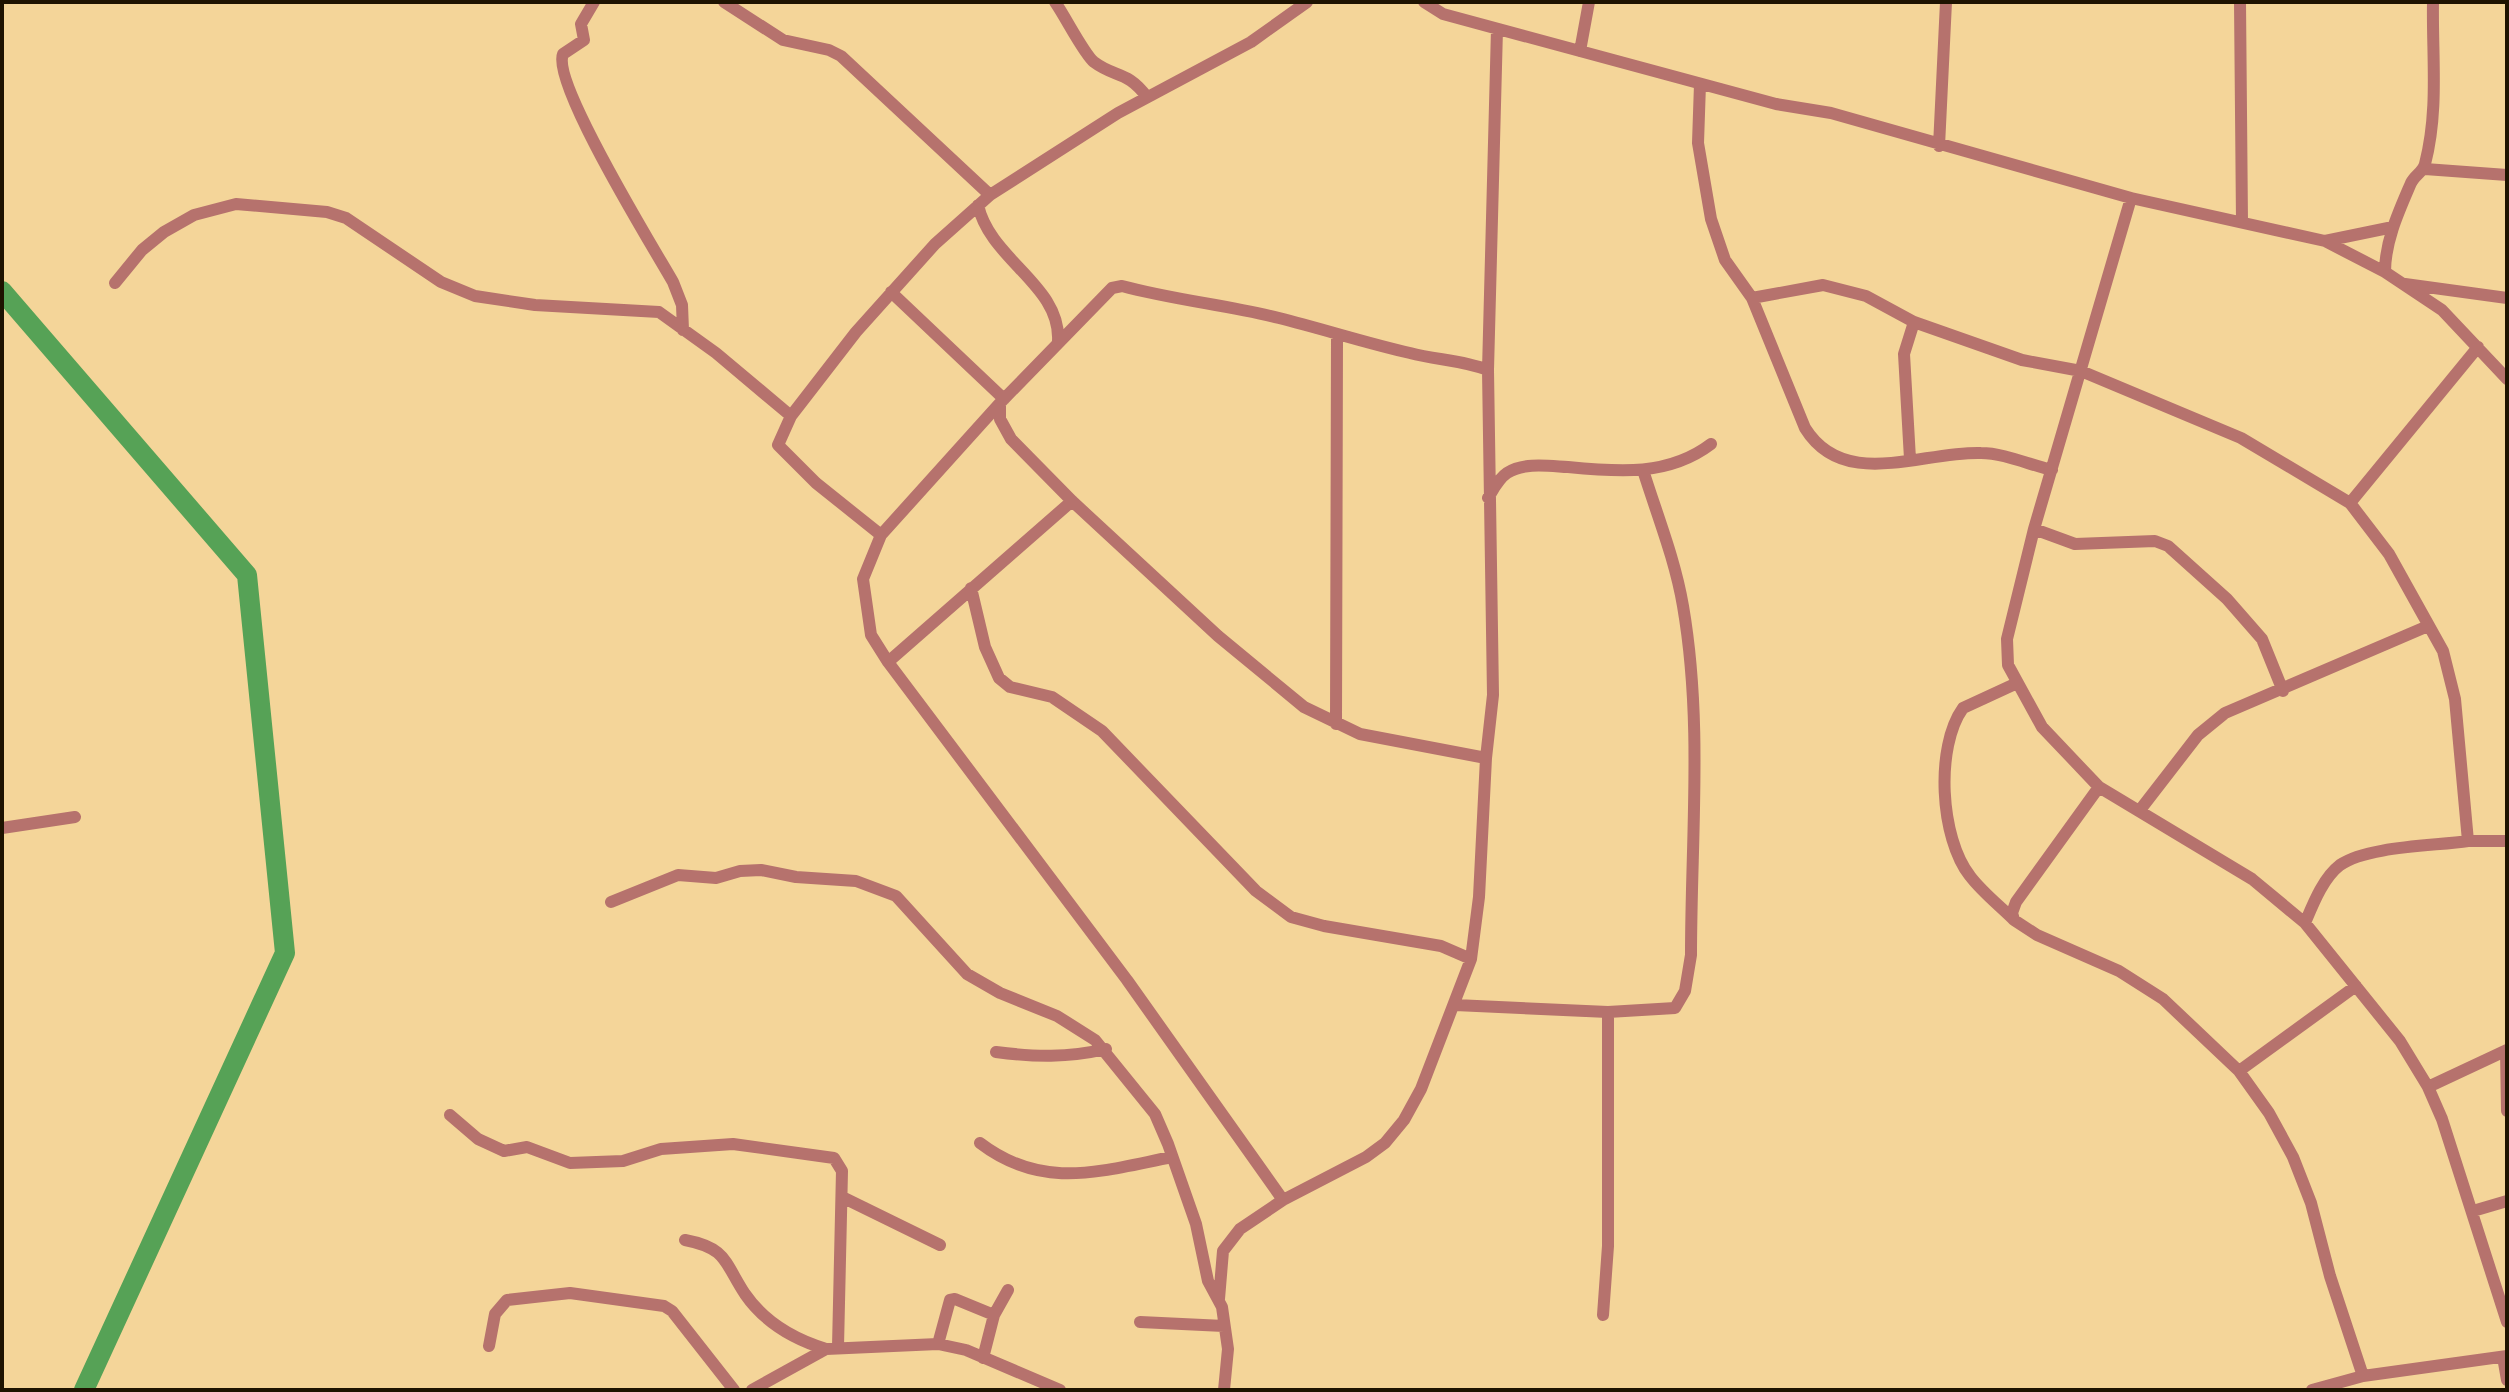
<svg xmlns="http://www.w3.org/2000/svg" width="2509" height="1392" viewBox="0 0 2509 1392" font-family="Jost,sans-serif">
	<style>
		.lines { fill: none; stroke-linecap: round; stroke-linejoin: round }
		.river { stroke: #56a256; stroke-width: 20 }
		.minor { stroke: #b6726d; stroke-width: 12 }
	</style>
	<rect width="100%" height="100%" fill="#f4d599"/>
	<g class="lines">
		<!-- river -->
		<path class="river" d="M 2,291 L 247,575 L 285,953 L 84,1390"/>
		<!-- minor -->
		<path class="minor" d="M 594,2 L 581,24 L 584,40 L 563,54 C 551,82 653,247 673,282 L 682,305 L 683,330
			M 724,2 L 783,40 L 829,50 L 841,56 L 990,195
			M 1055,2 C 1065,16 1084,54 1094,62 C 1115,78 1127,70 1147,97
			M 1424,2 L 1443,14 L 1776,104 L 1831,113 L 2131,198 L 2325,241 L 2385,272 L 2442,310 L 2507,379
			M 2240,2 L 2242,222
			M 1580,51 L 1589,2
			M 1700,84 L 1698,143 L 1711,219 L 1725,260 L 1752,298 L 1805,428 C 1844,491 1921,451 1981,453 C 2004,453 2030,465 2052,470
			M 1939,146 L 1946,2
			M 2425,169 L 2507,175
			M 2131,198 L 2034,529 L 2007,639 L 2008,665 L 2042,727 L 2099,787 L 2252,879 L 2305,923 L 2400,1041 L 2428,1087 L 2442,1119 L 2507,1322
			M 978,205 C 990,260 1061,285 1058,341
			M 2325,241 L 2393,227
			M 2385,272 C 2385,241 2399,211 2411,183 C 2415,175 2423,172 2425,164 C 2439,110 2432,56 2433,2
			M 115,283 L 142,250 L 164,232 L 194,215 L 236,204 L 327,212 L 346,218 L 441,282 L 475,296 L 535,305 L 659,312 L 716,353 L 791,416
			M 2405,284 L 2507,298
			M 891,292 L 1004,399
			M 1752,298 L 1823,285 L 1866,296 L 1914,322 L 2022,360 L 2081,371 L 2241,438 L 2350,503 L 2389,554 L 2443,651 L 2455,699 L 2468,841 L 2507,841
			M 1000,403 L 1000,419 L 1011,439 L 1072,501 L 1218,636 L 1304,707 L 1360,734 L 1486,758
			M 1910,459 L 1904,354 L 1914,322
			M 1488,498 C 1493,490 1498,479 1507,473 C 1524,462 1549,466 1568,467 C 1619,472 1669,476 1711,444
			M 2350,503 L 2478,347
			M 2034,529 L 2075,544 L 2155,541 L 2168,546 L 2227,599 L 2262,639 L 2283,691
			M 881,535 L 816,483 L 778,445 L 791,416 L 856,332 L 935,244 L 990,195 L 1118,113 L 1251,42 L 1307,2
			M 971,588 L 985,647 L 999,678 L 1010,687 L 1052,697 L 1102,731 L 1256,891 L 1291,917 L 1324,926 L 1441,946 L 1471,959
			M 888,662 L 1072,501
			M 1336,724 L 1337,336
			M 2099,787 L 2016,902 L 2012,913 L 2014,920 L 2037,935 L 2119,971 L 2163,999 L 2239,1071 L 2269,1113 L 2293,1157 L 2311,1203 L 2330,1276 L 2363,1376
			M 2140,810 L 2198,735 L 2225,713 L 2428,626
			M 2,828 L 75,817
			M 611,902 L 678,875 L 716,878 L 740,871 L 761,870 L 796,877 L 856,881 L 896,896 L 967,974 L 1000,993 L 1057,1016 L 1095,1040 L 1155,1114 L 1168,1144 L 1196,1224 L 1208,1281 L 1222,1307 L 1228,1349 L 1224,1390
			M 2014,920 C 2000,906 1982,892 1970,876 C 1940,838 1935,747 1963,708 L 2015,684
			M 2305,923 C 2313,904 2323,878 2340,865 C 2367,846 2435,846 2468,841
			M 1455,1005 L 1608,1012 L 1608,1246 L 1603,1315
			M 1608,1012 L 1675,1008 L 1685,991 L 1691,955 C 1691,839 1703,722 1683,606 C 1675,559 1657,515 1643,470
			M 2506,1051 L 2507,1111
			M 996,1052 C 1035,1057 1067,1058 1106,1049
			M 2239,1071 L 2356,986
			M 2428,1087 L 2507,1050
			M 450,1115 L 478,1139 L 504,1151 L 527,1147 L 570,1163 L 623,1161 L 661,1149 L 733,1144 L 834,1158 L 842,1171 L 838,1347
			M 980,1143 C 1043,1191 1100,1171 1172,1157
			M 842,1197 L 940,1245
			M 1283,1200 L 1127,980 L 888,662 L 871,635 L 863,579 L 881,535 L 1000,403 L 1112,288 L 1122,286 C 1174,300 1227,305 1279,318 C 1323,329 1366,343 1410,353 C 1436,360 1462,360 1488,370
			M 2473,1211 L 2507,1201
			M 685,1240 C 727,1248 724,1262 745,1294 C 765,1323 793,1339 826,1349
			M 1219,1299 L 1223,1251 L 1240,1229 L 1283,1200 L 1366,1157 L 1385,1143 L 1404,1120 L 1421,1089 L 1471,959 L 1479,897 L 1486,758 L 1493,695 L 1488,370 L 1497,29
			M 1140,1322 L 1224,1326
			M 938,1344 L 950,1300 L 955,1299 L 994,1315
			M 489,1346 L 495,1314 L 507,1300 L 570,1293 L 664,1306 L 672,1311 L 734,1390
			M 2503,1357 L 2507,1380
			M 983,1358 L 994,1315 L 1008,1290
			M 752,1390 L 826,1349 L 938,1344 L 966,1350 L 1060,1390
			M 2312,1390 L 2363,1376 L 2507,1356"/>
	</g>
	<!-- border -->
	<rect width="2509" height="1392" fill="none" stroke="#1e1300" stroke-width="8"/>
</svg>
